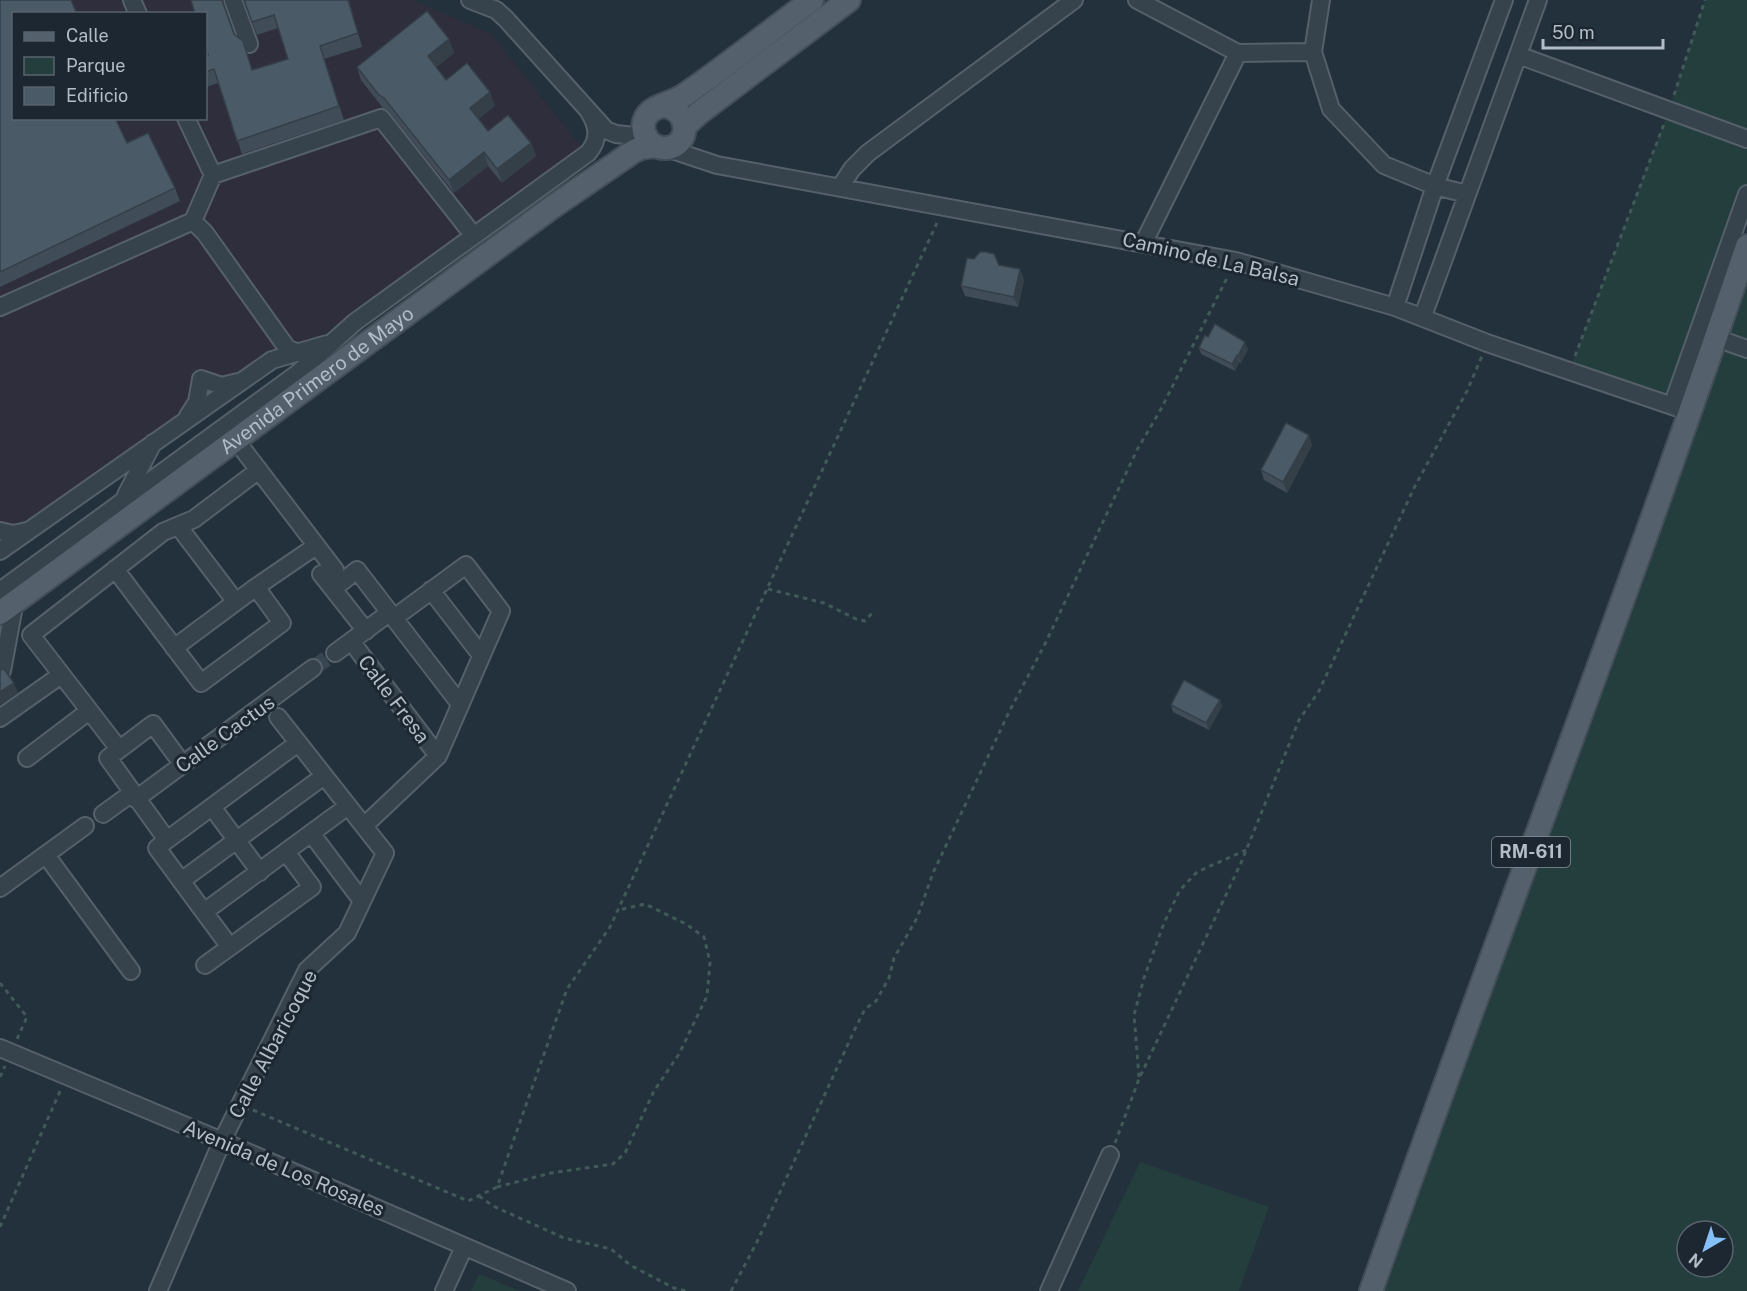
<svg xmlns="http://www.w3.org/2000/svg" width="1747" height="1291" viewBox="0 0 1747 1291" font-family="'Public Sans',sans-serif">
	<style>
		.medical { fill: #2f2e3d; fill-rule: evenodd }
		.green { fill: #243d3d; fill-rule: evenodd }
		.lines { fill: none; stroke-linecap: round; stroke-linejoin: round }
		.minor-tunnel { stroke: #384651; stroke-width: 16; stroke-dasharray: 16 8; stroke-linecap: butt }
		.minor-casing { stroke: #55606a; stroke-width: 20 }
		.major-casing { stroke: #434e58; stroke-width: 26 }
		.path { stroke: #425959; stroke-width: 3; stroke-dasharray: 4.5 4.5; stroke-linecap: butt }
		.minor { stroke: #36424c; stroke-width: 16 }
		.major { stroke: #54616c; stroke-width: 22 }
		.wall { fill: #404d59 }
		.shaded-wall { fill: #343f48 }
		.building { fill: #4b5a67; stroke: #343f48; stroke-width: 1.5 }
		.labels { text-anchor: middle; stroke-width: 6; stroke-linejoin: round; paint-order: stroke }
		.shield { fill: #1c2731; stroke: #85909b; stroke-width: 1.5 }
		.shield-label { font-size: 18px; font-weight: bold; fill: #b2bdc8 }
		.street-label { font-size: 20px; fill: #b2bdc8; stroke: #1c2731 }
	</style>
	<rect width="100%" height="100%" fill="#23313c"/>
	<!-- medical -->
	<path class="medical" d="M 0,0 L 413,0 L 491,34 L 582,148 L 470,231 L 0,561 ZM 14,14 L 206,14 L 206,118 L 14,118 Z"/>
	<!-- green -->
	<path class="green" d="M 1705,0 L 1747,0 L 1747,194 L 1672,406 L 1569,371 L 1669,110 Z
		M 1747,246 L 1747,1291 L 1381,1291 ZM 1687,1231 L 1723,1231 L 1723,1267 L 1687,1267 Z
		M 1140,1162 L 1269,1207 L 1239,1291 L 1078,1291 Z
		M 479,1274 L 520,1291 L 471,1291 Z"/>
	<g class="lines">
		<!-- minor-tunnel -->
		<path class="minor-tunnel" d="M 313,668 L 335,653"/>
		<defs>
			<path id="minor" d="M 132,0 L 138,14
				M 233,0 L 249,44
				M 470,0 L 496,10 L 506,19 L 606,130 L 616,134 L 645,137
				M 1137,0 L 1238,53 L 1313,52
				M 1321,0 L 1313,52 L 1331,109 L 1384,165 L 1435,186 L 1467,194
				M 1518,55 L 1747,139
				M 666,148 L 717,165 L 1236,261 L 1395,307 L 1487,343 L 1690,412
				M 213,175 L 381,118 L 470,231
				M 841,186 L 852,169 L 868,153 L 1074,0
				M 193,221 L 205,233 L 287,348 L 298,353
				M 1144,242 L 1238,53
				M 0,307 L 193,221 L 213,175 L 186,118
				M 1395,307 L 1435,186 L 1504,0
				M 1423,316 L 1538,0
				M 1716,338 L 1747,349
				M 1672,406 L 1747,194
				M 188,416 L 197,402 L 201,379 L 222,386 L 238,382
				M 235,439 L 335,570 L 321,574 L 333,589 L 357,570 L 460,704
				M 126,495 L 153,443
				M 179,527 L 236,602
				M 0,531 L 13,534 L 27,531
				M 0,551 L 272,360 L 327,344
				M 115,569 L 201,683 L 282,623 L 256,587 L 174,648
				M 256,587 L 316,546
				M 333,589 L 366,631
				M 431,590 L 481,655
				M 0,591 L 298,373 L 355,322 L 588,153 C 600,139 598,126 589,112
				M 351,641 L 438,756
				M 335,653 L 389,613
				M 2,671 L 15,601
				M 0,718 L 61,675
				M 119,749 L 31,635 L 163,532 L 194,519 L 259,470
				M 27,758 L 89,711
				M 183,765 L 153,724 L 108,758 L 167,840 L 157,848 L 204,912
				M 136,799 L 313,668
				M 212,807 L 260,872
				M 103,814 L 132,793
				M 364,826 L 438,756 L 501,611 L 466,565 L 394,618
				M 311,833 L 362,901
				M 167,840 L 298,743
				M 286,852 L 312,887 L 230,947 L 204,912 L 348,806
				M 46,855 L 131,971
				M 181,881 L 324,776
				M 0,888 L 85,826
				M 205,965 L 230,947
				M 0,1048 L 222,1141 L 567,1291
				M 158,1291 L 222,1141 L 307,970 L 347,933 L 385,853 L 278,717
				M 444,1291 L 464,1247
				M 1049,1291 L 1110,1155"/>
			<g id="major">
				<path d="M 663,106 C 690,108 692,146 666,148 C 647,149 636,126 649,113 C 656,105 676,102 686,94 C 729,64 770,31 812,0"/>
				<path d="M 685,126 L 699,113 L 849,0"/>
				<path id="s1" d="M 0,613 L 551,208 L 634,151 L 641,148 L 655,146"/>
				<path d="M 1371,1291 C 1494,942 1629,597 1747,246"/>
			</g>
		</defs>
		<!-- minor casing -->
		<use href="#minor" class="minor-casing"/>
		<!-- major casing -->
		<use href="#major" class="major-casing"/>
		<!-- path -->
		<path class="path" d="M 1674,95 L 1705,0
			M 1575,356 L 1664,124
			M 768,589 L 824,603 L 856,619 L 865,621 L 874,611
			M 0,983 L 27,1017 L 17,1039
			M 0,1077 L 5,1066
			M 1139,1077 L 1134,1015 L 1144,978 L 1164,923 L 1180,890 L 1197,872 L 1246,850
			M 253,1110 L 468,1201 L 497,1187 L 567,989 L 610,927 L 937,223
			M 1115,1143 L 1139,1079 L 1241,863 L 1299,720 L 1319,691 L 1414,488 L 1467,391 L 1482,356
			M 497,1187 L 551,1173 L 613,1164 L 625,1153 L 654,1091 L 679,1054 L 707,996 L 710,962 L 704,937 L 686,924 L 645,904 L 619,910
			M 479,1196 L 493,1206 L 564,1238 L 611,1249 L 630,1265 L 674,1288 L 686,1291
			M 0,1227 L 61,1089
			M 731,1291 L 757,1242 L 854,1031 L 865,1009 L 876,1001 L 889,978 L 894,958 L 917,918 L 933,873 L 1009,712 L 1045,644 L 1137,450 L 1161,409 L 1228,276"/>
		<!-- minor -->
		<use href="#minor" class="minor"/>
		<!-- major -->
		<use href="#major" class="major"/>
	</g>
	<!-- wall -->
	<path class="wall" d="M 0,0 L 14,14 L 127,143 L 175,188 L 180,201 L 0,287 Z
		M 191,0 L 224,0 L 223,4 L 234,34 L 247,54 L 252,70 L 288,59 L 278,28 L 257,35 L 244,0 L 349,0 L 362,47 L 324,59 L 344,120 L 242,154 L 218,83 L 206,87 L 206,56 L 208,55 Z
		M 449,39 L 454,53 L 436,67 L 446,80 L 495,106 L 478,119 L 488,131 L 531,143 L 536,156 L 502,183 L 488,166 L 454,193 L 389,112 L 383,108 L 361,80 L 357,67 Z
		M 999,265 L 1020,269 L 1024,280 L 1018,307 L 965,296 L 961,286 Z
		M 1208,337 L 1248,349 L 1241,363 L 1239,362 L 1235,371 L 1201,354 L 1199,348 Z
		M 1312,445 L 1287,493 L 1264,480 L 1261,470 Z
		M 1171,705 L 1222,706 L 1209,730 L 1173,712 Z"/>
	<!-- shaded-wall -->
	<path class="shaded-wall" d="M 449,39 L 454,53 L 433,70 L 428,56 Z
		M 490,92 L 495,106 L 475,122 L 470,108 Z
		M 531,143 L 536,156 L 502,183 L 497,169 Z
		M 484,152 L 488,166 L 454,193 L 449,180 Z
		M 1020,269 L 1024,280 L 1018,307 L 1014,297 Z
		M 1245,342 L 1248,349 L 1241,363 L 1238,356 Z
		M 1237,355 L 1239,362 L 1235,371 L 1232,364 Z
		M 1309,435 L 1312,445 L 1287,493 L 1283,482 Z
		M 14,683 L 18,693 L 0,705 L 0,692 Z
		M 1220,700 L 1222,706 L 1209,730 L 1206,723 Z"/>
	<!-- building -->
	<path class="building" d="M 0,0 L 71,0 L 77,14 L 14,14 L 14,118 L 115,118 L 127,143 L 148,133 L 175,188 L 0,272 Z
		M 191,0 L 222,0 L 234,34 L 243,41 L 252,70 L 288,59 L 274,15 L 252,22 L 244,0 L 348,0 L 358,33 L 320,46 L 339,106 L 237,141 L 214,69 L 206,72 L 206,56 L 208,55 L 206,47 L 206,14 L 195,14 Z
		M 427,11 L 449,39 L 428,56 L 446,80 L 467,63 L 490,92 L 470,108 L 488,131 L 508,115 L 531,143 L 497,169 L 484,152 L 449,180 L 384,98 L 378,94 L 357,67 Z
		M 980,252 L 986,252 L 994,254 L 999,265 L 1020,269 L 1014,297 L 961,286 L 967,258 L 974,259 Z
		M 1215,324 L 1245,342 L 1238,356 L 1237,355 L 1232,364 L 1199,348 L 1205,335 L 1208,337 Z
		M 1286,423 L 1309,435 L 1283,482 L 1261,470 Z
		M 4,669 L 14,683 L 0,692 L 0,670 Z
		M 1184,680 L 1220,700 L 1206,723 L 1171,705 Z"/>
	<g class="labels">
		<!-- shield labels -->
		<rect class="shield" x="1492" y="837" width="78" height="30" rx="4.5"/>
		<g class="shield-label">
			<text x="1531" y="858">RM-611</text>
		</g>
		<!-- street labels -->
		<g class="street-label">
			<text transform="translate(1211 259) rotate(13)" y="7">Camino de La Balsa</text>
			<text dy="7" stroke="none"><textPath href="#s1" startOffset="393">Avenida Primero de Mayo</textPath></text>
			<text transform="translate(394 699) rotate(53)" y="7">Calle Fresa</text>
			<text transform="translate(225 734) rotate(-36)" y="7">Calle Cactus</text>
			<text transform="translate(273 1044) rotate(-62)" y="7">Calle Albaricoque</text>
			<text transform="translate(284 1168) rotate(23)" y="7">Avenida de Los Rosales</text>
		</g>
	</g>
	<!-- legend -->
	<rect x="12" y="12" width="195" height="108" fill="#1c2731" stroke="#58636d" stroke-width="1.5"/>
	<rect x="24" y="32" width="30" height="9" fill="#54616c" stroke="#58636d" stroke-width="1.5"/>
	<text x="66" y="42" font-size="18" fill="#b2bdc8">Calle</text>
	<rect x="24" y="57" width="30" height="18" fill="#243d3d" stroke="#58636d" stroke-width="1.5"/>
	<text x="66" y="72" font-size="18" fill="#b2bdc8">Parque</text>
	<rect x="24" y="87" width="30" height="18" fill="#4b5a67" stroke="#58636d" stroke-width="1.5"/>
	<text x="66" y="102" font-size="18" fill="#b2bdc8">Edificio</text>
	<!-- north arrow -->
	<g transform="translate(1705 1249) rotate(219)"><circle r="28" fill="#1c2731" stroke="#58636d" stroke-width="1.5"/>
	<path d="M0-4.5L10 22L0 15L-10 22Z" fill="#86c0f9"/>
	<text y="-9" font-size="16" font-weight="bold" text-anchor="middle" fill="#b2bdc8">N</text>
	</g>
	<!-- scale -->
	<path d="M1543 39v9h120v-9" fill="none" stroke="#b2bdc8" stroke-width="3"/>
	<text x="1552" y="39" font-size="18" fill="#b2bdc8" stroke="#1c2731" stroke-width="4.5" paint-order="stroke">50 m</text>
</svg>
